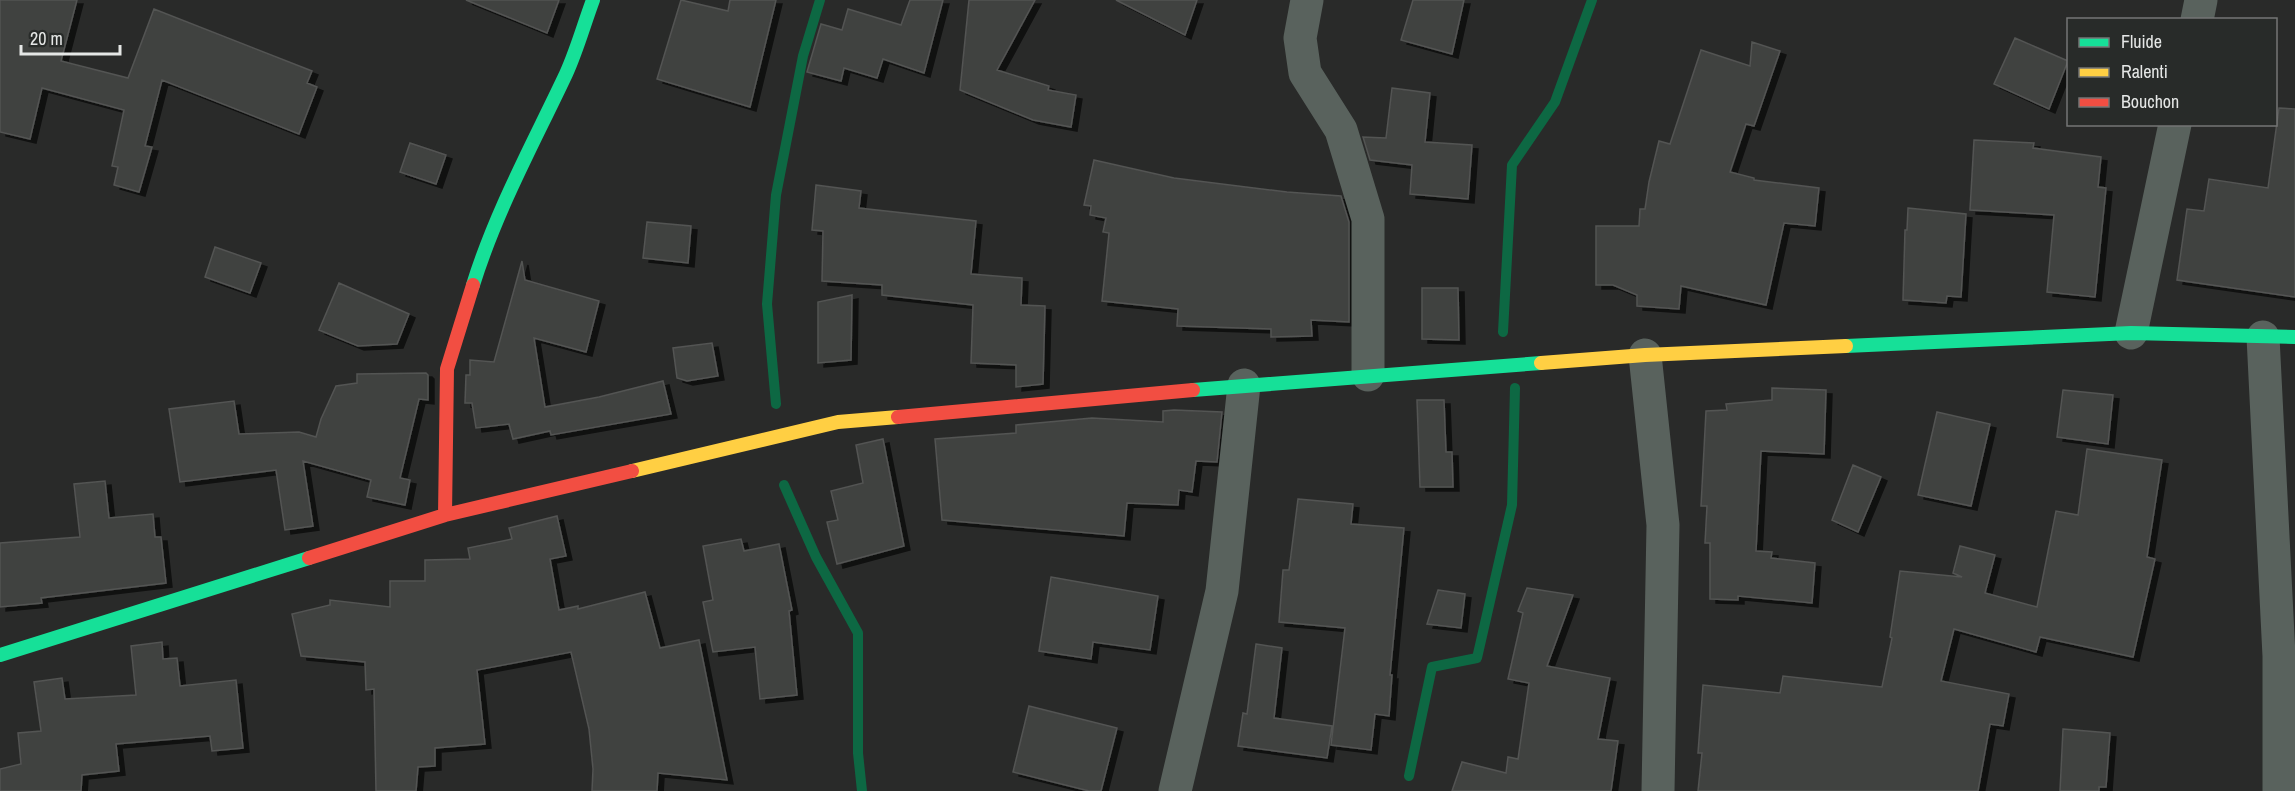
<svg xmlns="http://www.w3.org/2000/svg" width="2295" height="791" viewBox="0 0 2295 791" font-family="'Archivo Narrow',sans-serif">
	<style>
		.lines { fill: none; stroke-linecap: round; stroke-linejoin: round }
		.stream { stroke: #0d6843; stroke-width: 10 }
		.building { fill: #414241; stroke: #535453; stroke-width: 1.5; filter: url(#shadow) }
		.street { stroke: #59625d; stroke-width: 33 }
		.fast { stroke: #16e098; stroke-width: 14 }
		.slow { stroke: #ffcf43; stroke-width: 14 }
		.jam { stroke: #f24e42; stroke-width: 14 }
	</style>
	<defs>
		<filter id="shadow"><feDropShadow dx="6" dy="4" stdDeviation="0" flood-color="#0009"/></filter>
	</defs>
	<rect width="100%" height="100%" fill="#292a29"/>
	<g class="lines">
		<!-- stream -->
		<path class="stream" d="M 1503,332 L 1512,165 L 1555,102 L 1592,0
			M 776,404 L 767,304 L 776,195 L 803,56 L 820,0
			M 784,485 L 816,557 L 858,633 L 858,753 L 862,791
			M 1409,776 L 1432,667 L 1477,658 L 1512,505 L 1515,388"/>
	</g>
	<!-- building -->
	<path class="building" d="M 0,0 L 77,0 L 61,61 L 128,78 L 154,9 L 312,71 L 307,83 L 317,87 L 299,134 L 162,80 L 145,146 L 152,147 L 139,192 L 114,185 L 118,167 L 112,166 L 124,110 L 42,88 L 30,139 L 0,132 Z
		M 466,0 L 559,0 L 547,33 Z
		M 681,0 L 728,11 L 730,0 L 776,0 L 750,107 L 657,79 Z
		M 910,0 L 943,0 L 924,73 L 883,59 L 877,78 L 844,68 L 841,81 L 807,72 L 821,24 L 842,30 L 848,9 L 901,25 Z
		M 969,0 L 1035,0 L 997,70 L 1049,86 L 1048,90 L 1076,95 L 1071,127 L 1033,120 L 960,90 Z
		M 1116,0 L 1197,0 L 1185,35 Z
		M 1413,0 L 1464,0 L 1452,54 L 1401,40 Z
		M 2015,38 L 2068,61 L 2049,109 L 1994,84 Z
		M 1752,42 L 1780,51 L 1754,126 L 1746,124 L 1730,172 L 1754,178 L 1754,180 L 1819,188 L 1815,226 L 1784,223 L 1766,305 L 1681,286 L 1679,309 L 1637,306 L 1637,295 L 1613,285 L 1596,285 L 1596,226 L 1639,226 L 1640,209 L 1645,209 L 1649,182 L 1659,141 L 1670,144 L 1701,50 L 1750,66 Z
		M 1392,88 L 1430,93 L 1425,142 L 1472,145 L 1468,199 L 1410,194 L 1412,165 L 1370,160 L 1363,137 L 1386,138 Z
		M 2279,108 L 2295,109 L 2295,297 L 2177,280 L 2187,209 L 2204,211 L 2209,179 L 2268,188 Z
		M 1974,140 L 2034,143 L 2033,148 L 2101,157 L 2098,187 L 2106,188 L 2095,297 L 2047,292 L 2054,215 L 1970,210 Z
		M 410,143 L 446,155 L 436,184 L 400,172 Z
		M 1094,160 L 1174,178 L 1287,192 L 1341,196 L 1349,222 L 1349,322 L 1311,320 L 1312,336 L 1271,337 L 1271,329 L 1177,326 L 1178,309 L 1102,301 L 1109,233 L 1103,232 L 1106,218 L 1090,215 L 1091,206 L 1084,205 Z
		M 816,185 L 861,191 L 859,208 L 976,221 L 971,274 L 1022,278 L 1021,305 L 1045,306 L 1043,384 L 1016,387 L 1016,365 L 971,363 L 973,305 L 882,295 L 882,285 L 822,281 L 823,231 L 812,230 Z
		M 1908,208 L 1966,214 L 1961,297 L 1947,296 L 1946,303 L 1903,300 L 1905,230 L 1907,230 Z
		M 647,222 L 691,226 L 688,263 L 643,258 Z
		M 215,247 L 261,263 L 250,293 L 205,277 Z
		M 522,261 L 525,280 L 599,301 L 586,352 L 534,338 L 545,407 L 599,397 L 663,381 L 671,414 L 551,435 L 550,431 L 513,439 L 509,424 L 476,428 L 472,403 L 465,403 L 466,375 L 470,375 L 470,360 L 494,362 Z
		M 339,283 L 409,314 L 397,344 L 358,346 L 319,330 Z
		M 1422,288 L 1458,288 L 1459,340 L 1422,339 Z
		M 852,295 L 851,360 L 818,363 L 818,302 Z
		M 712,343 L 718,376 L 687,381 L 677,378 L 673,348 Z
		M 426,373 L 428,375 L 428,400 L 419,399 L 400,478 L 410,480 L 405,505 L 367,497 L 371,480 L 303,461 L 313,526 L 285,530 L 276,470 L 180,482 L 169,409 L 234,401 L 239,434 L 299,432 L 316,437 L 321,419 L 336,386 L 357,383 L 357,374 Z
		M 1772,388 L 1826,390 L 1824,454 L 1761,451 L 1756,551 L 1772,552 L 1771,558 L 1815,563 L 1812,603 L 1738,596 L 1738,600 L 1710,599 L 1710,543 L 1705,543 L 1707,506 L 1701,506 L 1706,411 L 1727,410 L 1726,404 L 1772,400 Z
		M 2063,390 L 2113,395 L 2108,444 L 2057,437 Z
		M 1417,400 L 1444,400 L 1446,452 L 1452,452 L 1453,487 L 1420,487 Z
		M 1174,410 L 1222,412 L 1217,462 L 1196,461 L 1192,492 L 1179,490 L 1178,505 L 1127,503 L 1124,536 L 942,520 L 935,439 L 1016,433 L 1016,425 L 1092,418 L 1163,422 L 1163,411 Z
		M 1937,412 L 1990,424 L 1971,506 L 1918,495 Z
		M 883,439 L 904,546 L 837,564 L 827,522 L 838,520 L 831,491 L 863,483 L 856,445 Z
		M 2087,449 L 2162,460 L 2147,557 L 2155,559 L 2133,657 L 2040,637 L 2036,652 L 1954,629 L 1941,681 L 2009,694 L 2003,726 L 1990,724 L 1978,791 L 1698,791 L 1702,753 L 1698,753 L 1703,685 L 1780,693 L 1783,676 L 1882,687 L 1892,638 L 1890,637 L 1900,571 L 1962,577 L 1953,573 L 1960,546 L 1995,555 L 1985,593 L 2037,607 L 2056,511 L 2078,515 Z
		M 1853,465 L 1881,477 L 1858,532 L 1832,520 Z
		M 105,481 L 109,518 L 153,514 L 155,537 L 161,537 L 166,583 L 41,598 L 42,603 L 0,607 L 0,543 L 80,537 L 74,484 Z
		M 1298,499 L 1353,504 L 1351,524 L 1404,528 L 1390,675 L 1392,675 L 1389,716 L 1375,714 L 1371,750 L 1331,745 L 1345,628 L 1279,622 L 1283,570 L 1289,570 Z
		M 557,516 L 566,556 L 550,559 L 559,610 L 578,606 L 578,609 L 645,592 L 660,648 L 699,640 L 727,780 L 658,773 L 657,791 L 592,791 L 593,769 L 589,729 L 571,652 L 477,670 L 485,744 L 435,748 L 435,766 L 418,767 L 416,791 L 376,791 L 374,689 L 366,690 L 365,662 L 301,656 L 292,614 L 330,605 L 330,600 L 390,607 L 390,581 L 425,581 L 425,560 L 470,559 L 468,548 L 512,539 L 509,528 Z
		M 741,539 L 744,551 L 779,544 L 792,610 L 789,611 L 797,695 L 760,699 L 755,647 L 713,652 L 703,602 L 713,600 L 703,546 Z
		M 1051,577 L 1158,596 L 1150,650 L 1093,642 L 1091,659 L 1039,651 Z
		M 1527,588 L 1573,595 L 1547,666 L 1610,678 L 1598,739 L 1618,741 L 1611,791 L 1452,791 L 1462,762 L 1506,773 L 1508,757 L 1518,759 L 1529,683 L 1508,679 L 1523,613 L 1518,611 Z
		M 1438,590 L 1465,594 L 1461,628 L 1427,624 Z
		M 162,642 L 163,659 L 177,658 L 180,686 L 236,680 L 243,748 L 212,751 L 210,736 L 116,744 L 119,771 L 82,775 L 81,791 L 0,791 L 0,769 L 21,764 L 18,733 L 41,731 L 34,682 L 62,678 L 65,699 L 136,695 L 131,646 Z
		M 1256,644 L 1282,648 L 1274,718 L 1332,726 L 1327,758 L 1238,746 L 1243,713 L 1247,714 Z
		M 1029,706 L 1117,728 L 1101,791 L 1089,791 L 1013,772 Z
		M 2063,729 L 2110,733 L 2106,787 L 2099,787 L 2099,791 L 2060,791 Z"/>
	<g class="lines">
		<!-- street -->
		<path class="street" d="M 1307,0 L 1300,38 L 1305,73 L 1341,130 L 1368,219 L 1368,375
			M 2197,20 L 2201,0
			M 2131,333 L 2175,124
			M 2263,337 L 2279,656 L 2279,791
			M 1645,355 L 1663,525 L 1658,791
			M 1175,791 L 1222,591 L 1244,385"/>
		<!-- fast -->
		<path class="fast" d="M 473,285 C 496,211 533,144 566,74 C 577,50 584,24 593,0
			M 1846,346 L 2131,333 L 2295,337
			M 1193,390 L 1541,363
			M 0,655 L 309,558"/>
		<!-- slow -->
		<path class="slow" d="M 1541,363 L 1645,355 L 1846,346
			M 632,471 L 838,422 L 898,417"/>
		<!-- jam -->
		<path class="jam" d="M 898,417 L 1193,390
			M 445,515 L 447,369 L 473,285
			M 309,558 L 445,515 L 632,471"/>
	</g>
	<!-- legend -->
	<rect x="2067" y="18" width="210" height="108" fill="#282b29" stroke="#747675" stroke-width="1.5"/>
	<rect x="2079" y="38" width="30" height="9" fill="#16e098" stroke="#747675" stroke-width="1.5"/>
	<text x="2121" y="48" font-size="18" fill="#e5e7e6">Fluide</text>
	<rect x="2079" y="68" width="30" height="9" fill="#ffcf43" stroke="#747675" stroke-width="1.5"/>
	<text x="2121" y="78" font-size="18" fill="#e5e7e6">Ralenti</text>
	<rect x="2079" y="98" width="30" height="9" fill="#f24e42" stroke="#747675" stroke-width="1.5"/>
	<text x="2121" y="108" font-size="18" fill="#e5e7e6">Bouchon</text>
	<!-- scale -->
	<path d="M21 45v9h99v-9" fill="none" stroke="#e5e7e6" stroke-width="3"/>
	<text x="30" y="45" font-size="18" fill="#e5e7e6" stroke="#282b29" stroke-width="4.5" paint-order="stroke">20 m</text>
</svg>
